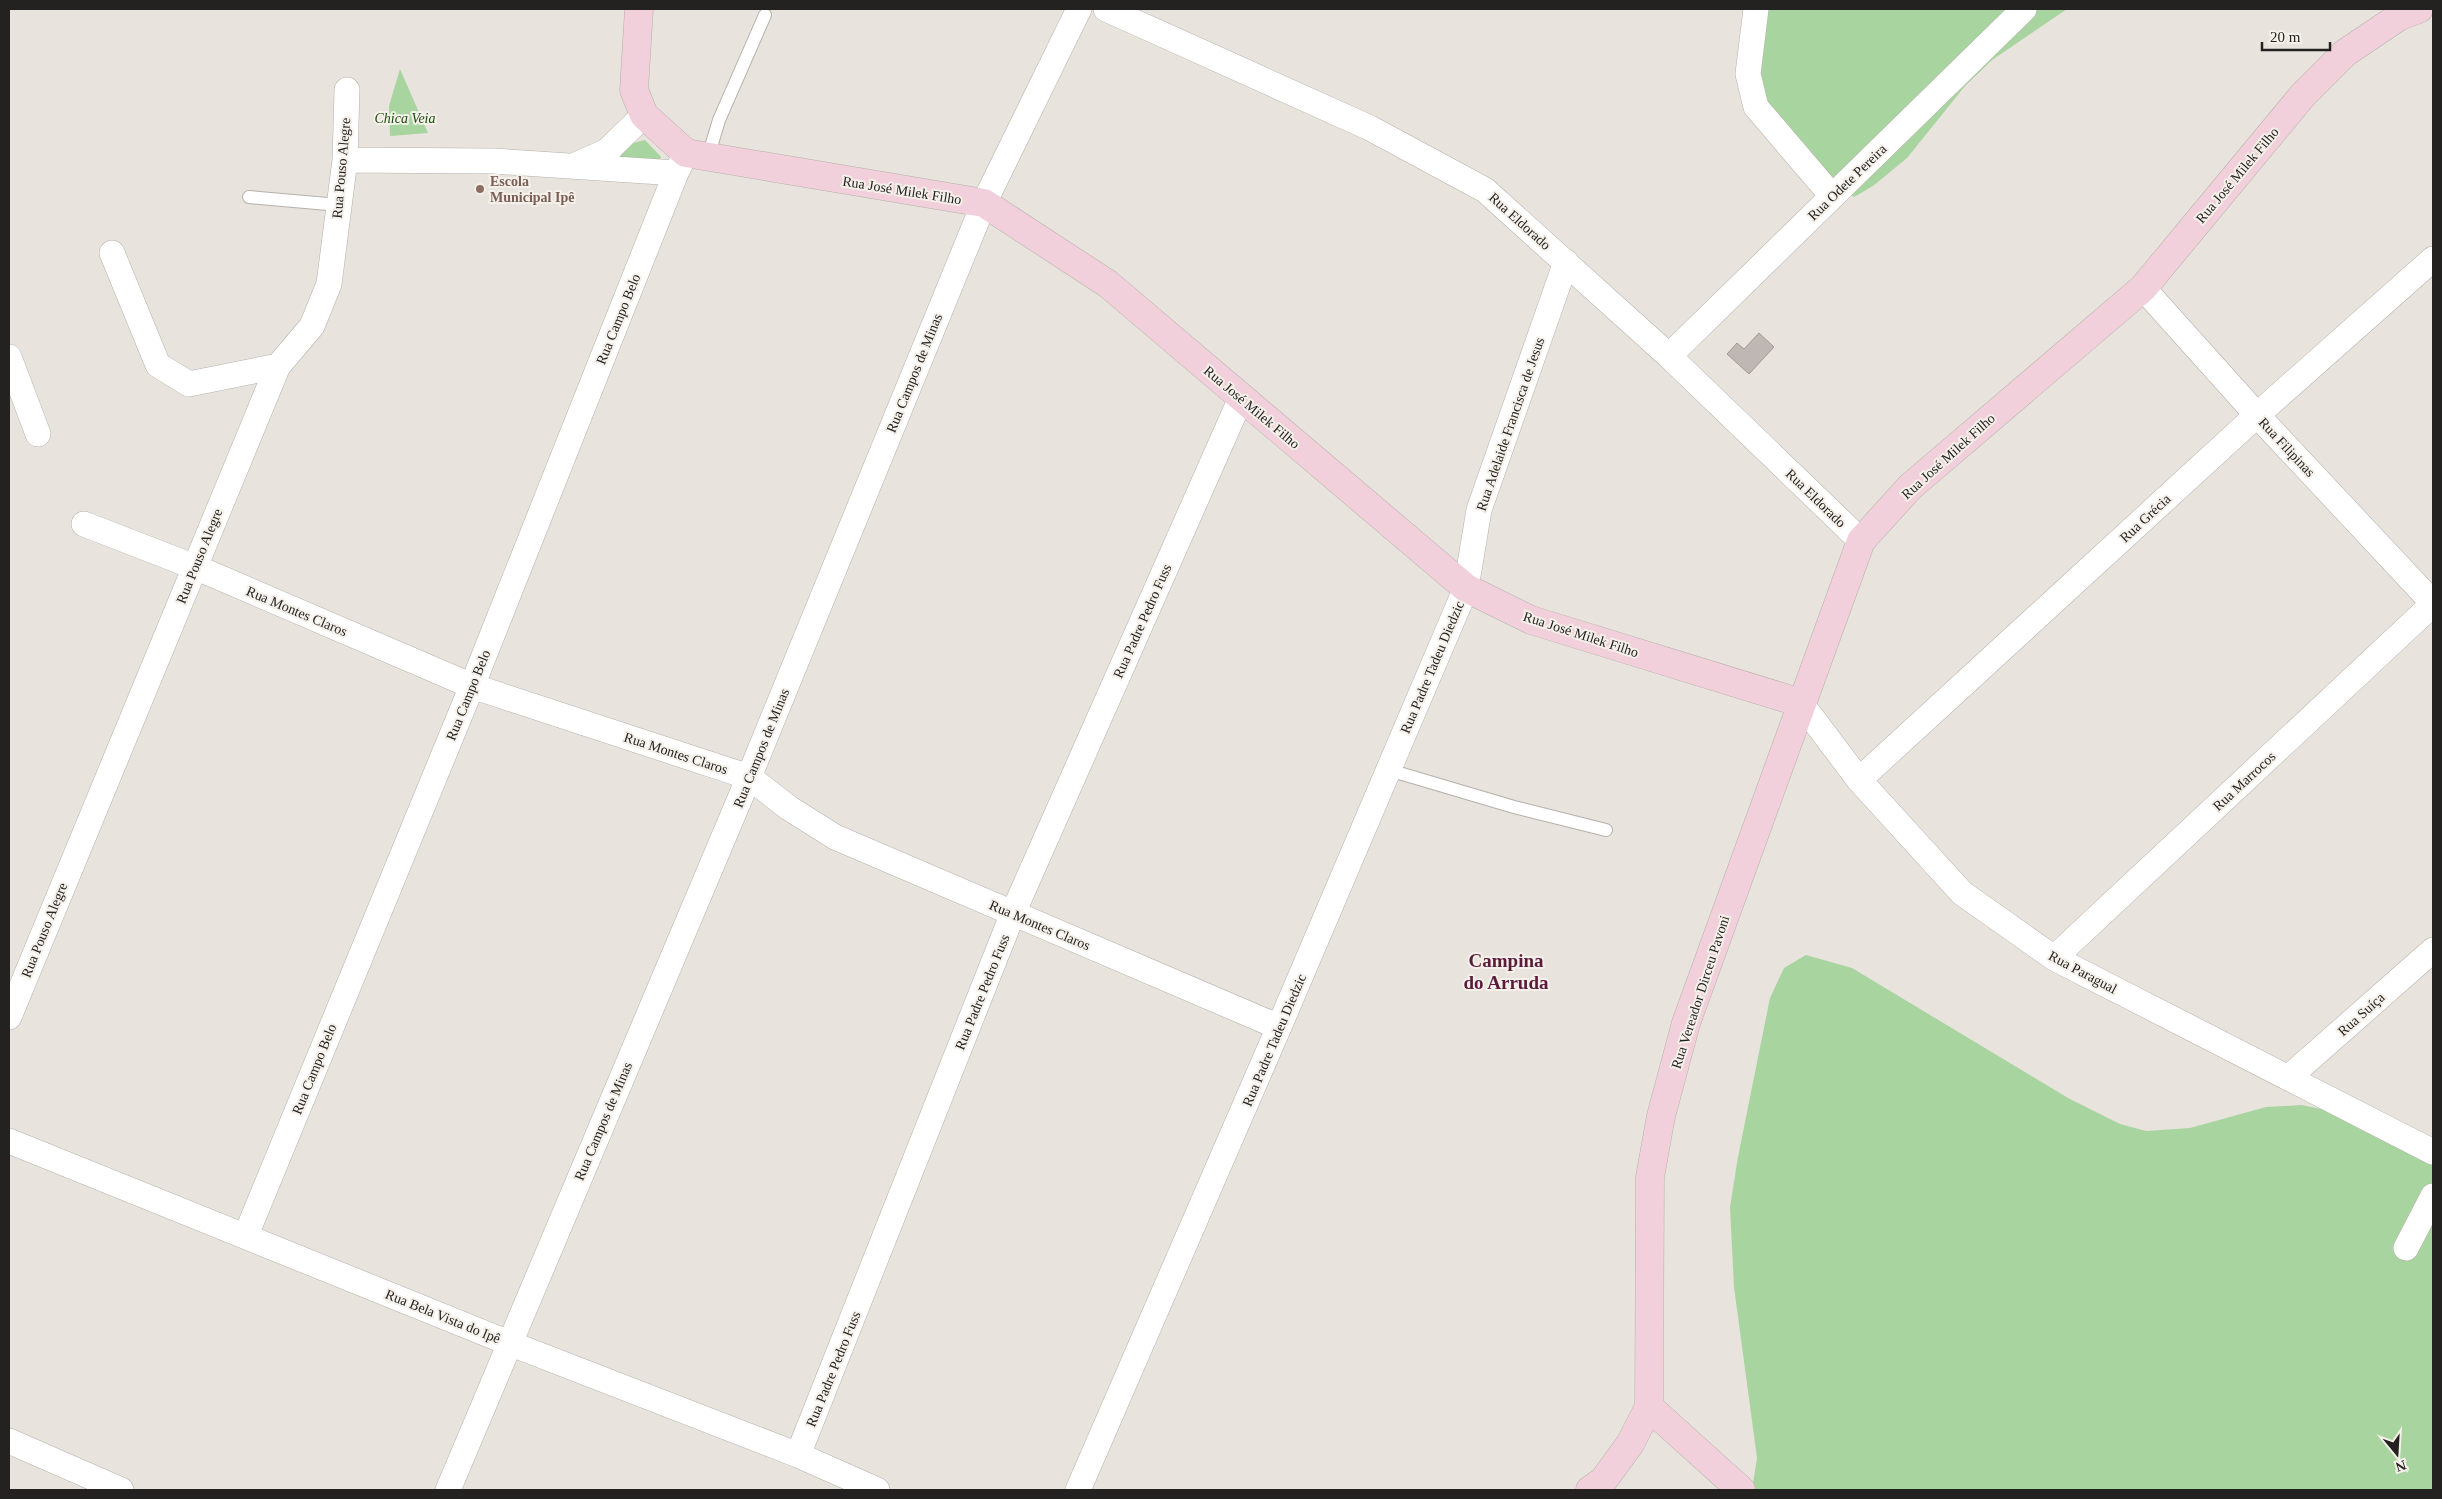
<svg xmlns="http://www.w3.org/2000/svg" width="2442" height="1499" viewBox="0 0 2442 1499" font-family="Georgia,serif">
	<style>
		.green { fill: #a8d4a0 }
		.building { fill: #bfb7b4; stroke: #a19a98 }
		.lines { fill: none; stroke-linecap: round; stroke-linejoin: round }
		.lane-casing { stroke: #b5b0aa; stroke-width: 14 }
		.street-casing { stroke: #b5b0aa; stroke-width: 26 }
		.secondary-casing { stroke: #b5b0aa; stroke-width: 29 }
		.lane { stroke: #fff; stroke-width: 12 }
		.street { stroke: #fff; stroke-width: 25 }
		.secondary { stroke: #f1d0db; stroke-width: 28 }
		.education-dot { fill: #8d6e63; stroke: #f5f0ea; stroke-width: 2 }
		.labels { text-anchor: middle; stroke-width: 4; stroke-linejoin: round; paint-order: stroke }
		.park-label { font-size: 14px; font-style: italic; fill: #164c0b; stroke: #f5f0ea }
		.street-label { font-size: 14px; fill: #242220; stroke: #f5f0ea }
		.education-label { font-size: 14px; font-weight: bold; fill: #785e54; stroke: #f5f0ea; text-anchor: start }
		.district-label { font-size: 19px; font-weight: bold; fill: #5b1b3b; stroke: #f5f0ea }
	</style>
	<rect width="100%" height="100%" fill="#e8e3dd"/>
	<!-- green -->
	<path class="green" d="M 1754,9 L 2067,9 L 1992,60 L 1965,86 L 1907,158 L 1873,186 L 1854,197 L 1816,167 L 1758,102 Z
		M 400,69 L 428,133 L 390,136 L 389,106 Z
		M 645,140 L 661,157 L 658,163 L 615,162 L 622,146 Z
		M 1806,955 L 1852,968 L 2068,1098 L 2120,1124 L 2146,1131 L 2190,1128 L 2266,1107 L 2302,1105 L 2358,1117 L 2433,1148 L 2433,1490 L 1752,1490 L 1757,1458 L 1734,1287 L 1730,1207 L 1738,1157 L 1770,998 L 1784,968 Z"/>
	<!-- building -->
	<path class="building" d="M 1759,333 L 1774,347 L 1749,374 L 1727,354 L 1737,343 L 1744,349 Z"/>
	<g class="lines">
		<defs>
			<path id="lane" d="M 708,157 L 719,120 L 765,15
				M 249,197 L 339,205
				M 1389,770 L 1514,807 L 1606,830"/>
			<path id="street" d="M 1106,9 L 1370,128 L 1485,190 L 1669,356 L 1861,541
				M 1756,9 L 1748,74 L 1756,107 L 1832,196
				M 345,160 L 493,161 L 676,173
				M 578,164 L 607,151 L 644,115
				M 112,253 L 158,365 L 189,384 L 278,366
				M 2143,288 L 2257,415 L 2433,603
				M 1669,356 L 2024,9
				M 9,357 L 38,434
				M 84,524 L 195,567 L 472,686 L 749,777 L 789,808 L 835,837 L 1279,1027
				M 1801,703 L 1859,780 L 1962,893 L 2054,958 L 2433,1152
				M 1859,780 L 2257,415 L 2433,259
				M 2054,958 L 2433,604
				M 9,1017 L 278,366 L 312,326 L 329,284 L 345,160 L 347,90
				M 2288,1078 L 2433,950
				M 9,1141 L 509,1343 L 798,1455 L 877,1490
				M 246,1235 L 472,686 L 676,173 L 686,153
				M 2406,1248 L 2433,1196
				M 9,1441 L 121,1490
				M 798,1455 L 1013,913 L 1241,398
				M 448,1490 L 749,777 L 984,203 L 1079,9
				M 1078,1490 L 1279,1027 L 1466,588 L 1479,510 L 1566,262"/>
			<path id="secondary" d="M 639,9 L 634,90 L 644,115 L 686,153 L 984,203 L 1108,284 L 1466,588 L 1531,620 L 1801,703
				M 1649,1407 L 1741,1490
				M 1590,1490 L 1603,1481 L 1630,1444 L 1649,1407 L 1650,1177 L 1661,1116 L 1686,1023 L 1861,541 L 1910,487 L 2143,288 L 2303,95 L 2345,53 L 2400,16 L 2419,9"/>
		</defs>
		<!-- lane casing -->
		<use href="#lane" class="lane-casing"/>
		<!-- street casing -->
		<use href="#street" class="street-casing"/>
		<!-- secondary casing -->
		<use href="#secondary" class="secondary-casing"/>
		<!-- lane -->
		<use href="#lane" class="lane"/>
		<!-- street -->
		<use href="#street" class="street"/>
		<!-- secondary -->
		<use href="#secondary" class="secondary"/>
	</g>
	<!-- markers -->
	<circle class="education-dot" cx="480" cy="189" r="5"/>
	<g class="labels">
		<!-- park labels -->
		<g class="park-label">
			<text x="405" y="123">Chica Veia</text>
		</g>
		<!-- street labels -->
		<g class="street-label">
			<text transform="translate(341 168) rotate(-85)" y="5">Rua Pouso Alegre</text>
			<text transform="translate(2237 175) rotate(-50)" y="5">Rua José Milek Filho</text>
			<text transform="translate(1847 182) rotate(-44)" y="5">Rua Odete Pereira</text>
			<text transform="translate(902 190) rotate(9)" y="5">Rua José Milek Filho</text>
			<text transform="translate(1520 221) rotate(42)" y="5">Rua Eldorado</text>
			<text transform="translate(618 319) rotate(-68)" y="5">Rua Campo Belo</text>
			<text transform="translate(914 373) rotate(-68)" y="5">Rua Campos de Minas</text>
			<text transform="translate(1252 407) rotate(40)" y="5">Rua José Milek Filho</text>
			<text transform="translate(1510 424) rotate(-71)" y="5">Rua Adelaide Francisca de Jesus</text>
			<text transform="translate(2287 447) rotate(47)" y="5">Rua Filipinas</text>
			<text transform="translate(1948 456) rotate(-42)" y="5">Rua José Milek Filho</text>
			<text transform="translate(1816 498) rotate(44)" y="5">Rua Eldorado</text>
			<text transform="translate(2145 518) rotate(-43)" y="5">Rua Grécia</text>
			<text transform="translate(199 556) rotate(-68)" y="5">Rua Pouso Alegre</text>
			<text transform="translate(297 611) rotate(23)" y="5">Rua Montes Claros</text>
			<text transform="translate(1142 621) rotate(-66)" y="5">Rua Padre Pedro Fuss</text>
			<text transform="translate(1581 634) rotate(18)" y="5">Rua José Milek Filho</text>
			<text transform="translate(1432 667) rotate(-67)" y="5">Rua Padre Tadeu Diedzic</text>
			<text transform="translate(468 695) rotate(-68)" y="5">Rua Campo Belo</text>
			<text transform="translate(761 748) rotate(-68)" y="5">Rua Campos de Minas</text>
			<text transform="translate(676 753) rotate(18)" y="5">Rua Montes Claros</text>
			<text transform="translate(2244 781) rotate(-43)" y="5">Rua Marrocos</text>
			<text transform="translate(1040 925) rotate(23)" y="5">Rua Montes Claros</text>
			<text transform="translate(44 930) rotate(-68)" y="5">Rua Pouso Alegre</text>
			<text transform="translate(2083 972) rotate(28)" y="5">Rua Paragual</text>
			<text transform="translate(982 992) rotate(-68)" y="5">Rua Padre Pedro Fuss</text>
			<text transform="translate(1700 992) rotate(-72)" y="5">Rua Vereador Dirceu Pavoni</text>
			<text transform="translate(2361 1014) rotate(-42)" y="5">Rua Suíça</text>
			<text transform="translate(1274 1040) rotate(-67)" y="5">Rua Padre Tadeu Diedzic</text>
			<text transform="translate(314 1069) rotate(-68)" y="5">Rua Campo Belo</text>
			<text transform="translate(603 1121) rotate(-67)" y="5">Rua Campos de Minas</text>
			<text transform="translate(443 1316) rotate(22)" y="5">Rua Bela Vista do Ipê</text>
			<text transform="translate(833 1369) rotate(-68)" y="5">Rua Padre Pedro Fuss</text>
		</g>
		<!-- education labels -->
		<g class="education-label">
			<text x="490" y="186">Escola<tspan x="490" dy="16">Municipal Ipê</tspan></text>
		</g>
		<!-- district labels -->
		<g class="district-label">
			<text x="1506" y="967">Campina<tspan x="1506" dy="22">do Arruda</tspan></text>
		</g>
	</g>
	<!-- border -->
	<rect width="2442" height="1499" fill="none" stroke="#242220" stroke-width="20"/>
	<!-- north arrow -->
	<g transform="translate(2397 1454) rotate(162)" stroke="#f5f0ea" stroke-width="4" paint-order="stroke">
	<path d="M0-4L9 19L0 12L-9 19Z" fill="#242220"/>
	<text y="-8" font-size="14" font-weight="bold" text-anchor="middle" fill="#242220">N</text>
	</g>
	<!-- scale -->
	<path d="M2262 42v8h68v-8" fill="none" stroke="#242220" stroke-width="2.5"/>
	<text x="2270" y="42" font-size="15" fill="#242220" stroke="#f5f0ea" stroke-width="4" paint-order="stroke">20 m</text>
</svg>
